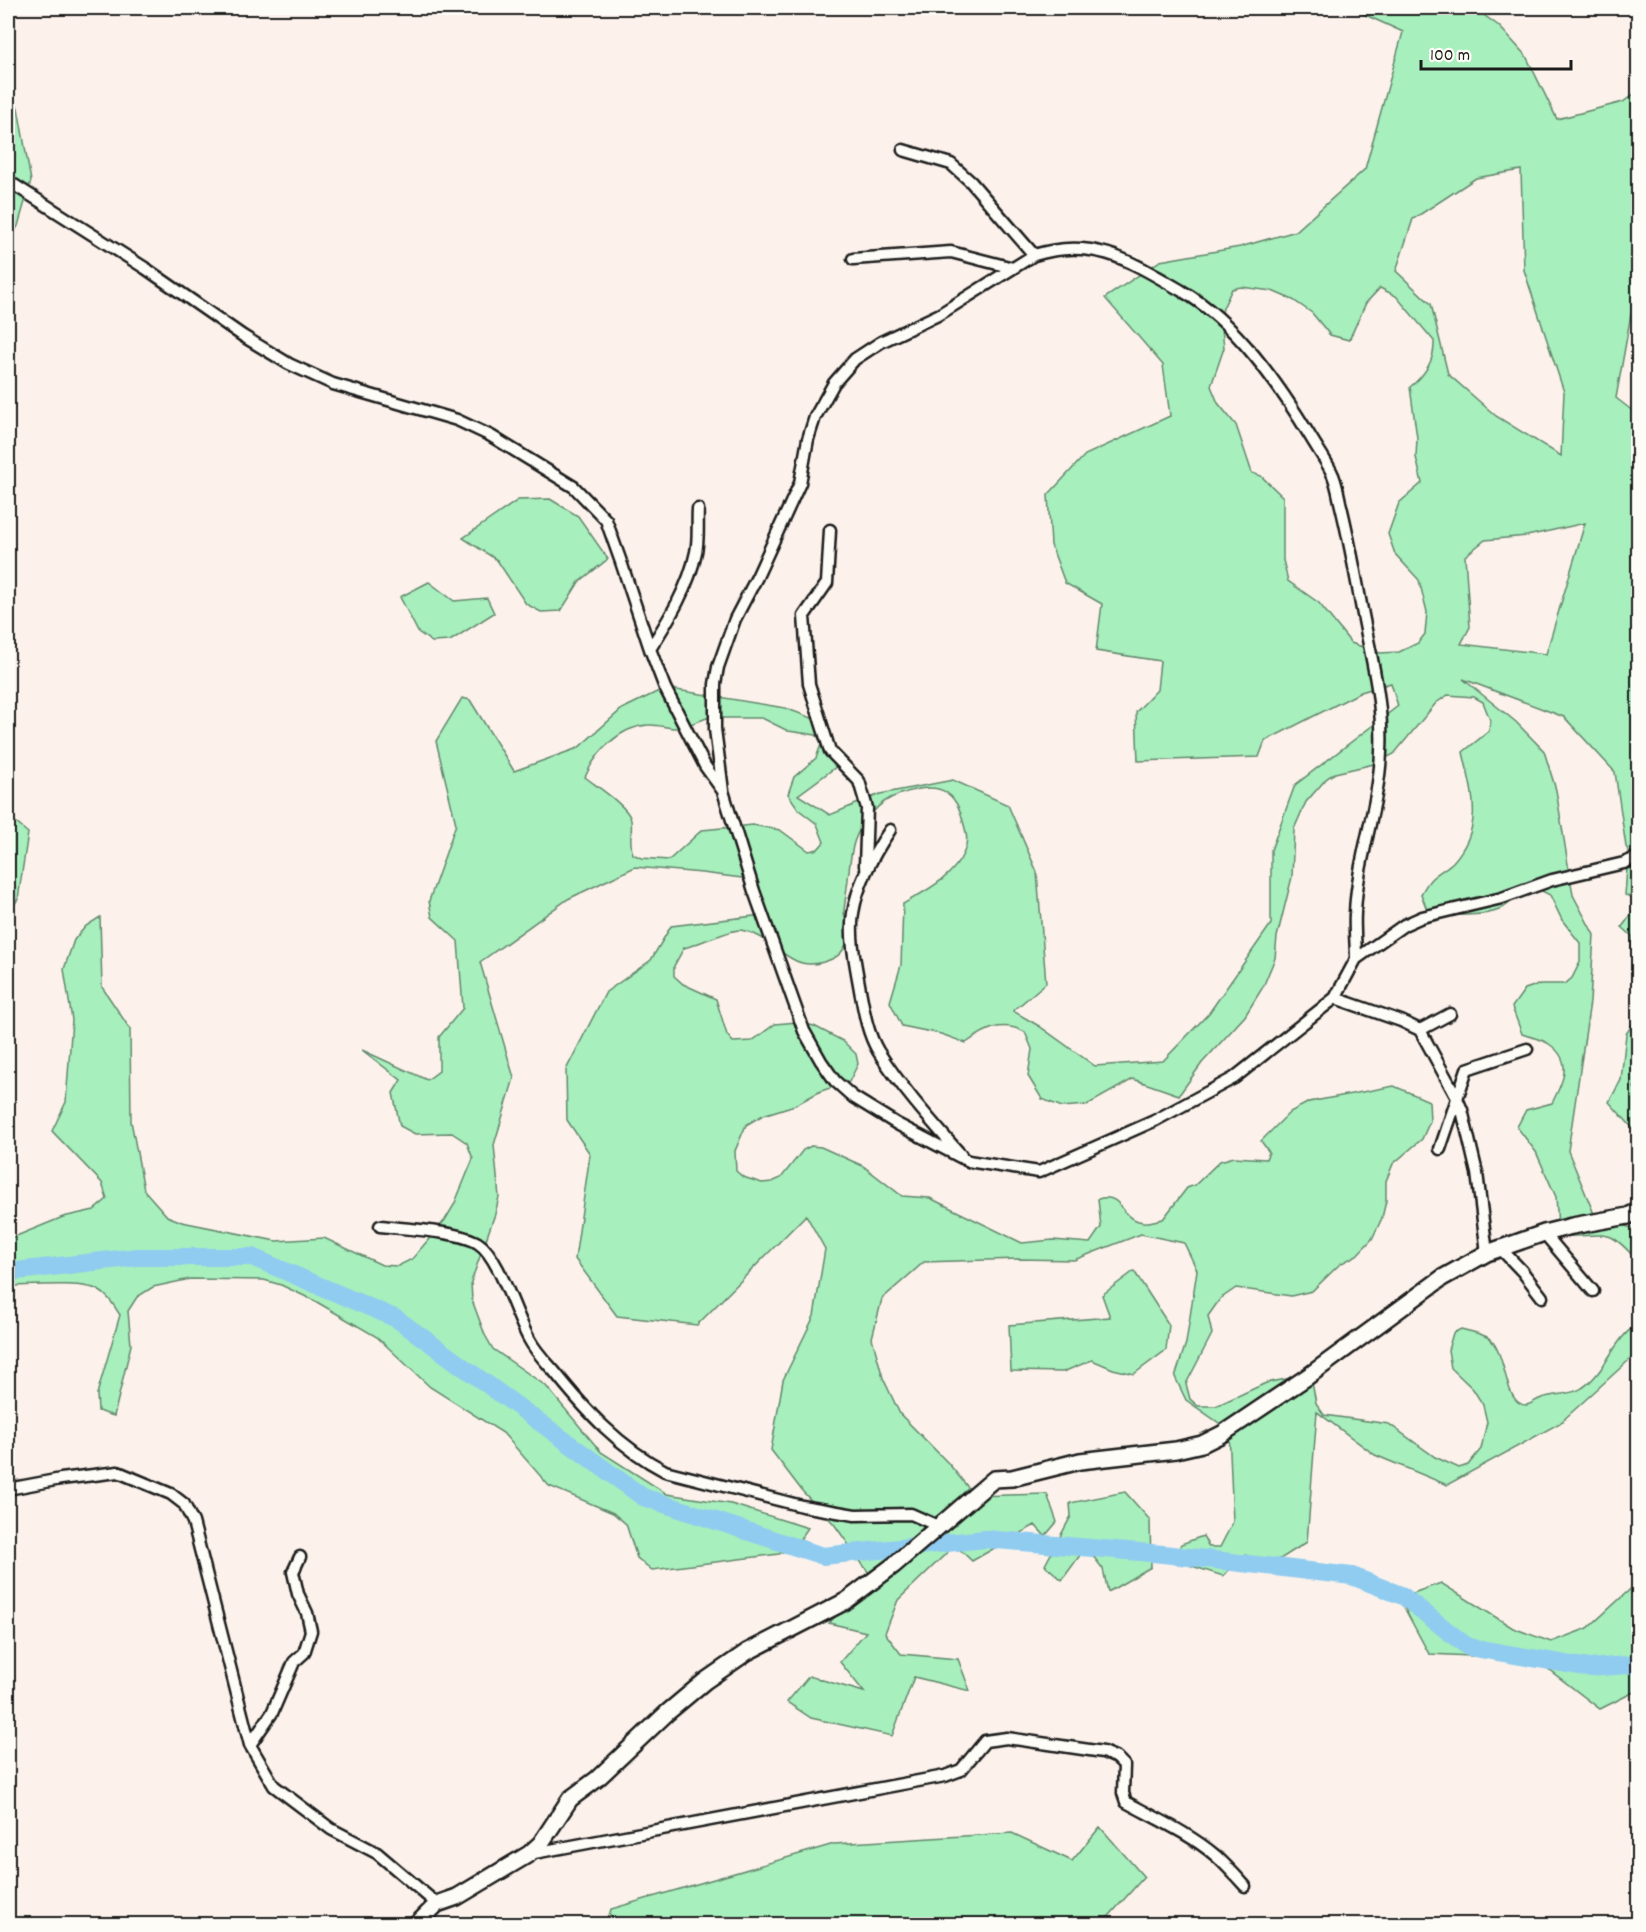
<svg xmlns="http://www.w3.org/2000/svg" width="1646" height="1932" viewBox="0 0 1646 1932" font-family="Dekko,sans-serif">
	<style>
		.green { fill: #a7efbc; stroke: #62866c; stroke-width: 1.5; fill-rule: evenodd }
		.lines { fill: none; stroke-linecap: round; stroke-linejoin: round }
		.river { stroke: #90ccf0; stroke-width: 18 }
		.street-casing { stroke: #1c1c1c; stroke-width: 15 }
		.secondary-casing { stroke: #1c1c1c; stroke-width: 20 }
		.street { stroke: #fdfcf7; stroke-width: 10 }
		.secondary { stroke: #fdfcf7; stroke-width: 15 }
	</style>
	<rect width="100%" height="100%" fill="#fcf2eb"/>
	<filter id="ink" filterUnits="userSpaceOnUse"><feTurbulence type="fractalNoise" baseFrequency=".0167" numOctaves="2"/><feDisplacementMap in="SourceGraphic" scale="12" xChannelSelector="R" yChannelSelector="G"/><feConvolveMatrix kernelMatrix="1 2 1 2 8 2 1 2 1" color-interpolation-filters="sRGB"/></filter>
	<g filter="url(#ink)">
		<!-- green -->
		<path class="green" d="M 1350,8 L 1474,8 L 1499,26 L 1526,56 L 1557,119 L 1623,102 L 1638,91 L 1638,307 L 1631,314 L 1616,398 L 1638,415 L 1638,853 L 1632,856 L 1626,847 L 1615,772 L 1564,717 L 1463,679 L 1516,722 L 1544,751 L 1556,790 L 1573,895 L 1594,935 L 1590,1002 L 1568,1151 L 1597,1221 L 1619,1224 L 1638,1230 L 1638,1261 C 1631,1254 1622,1243 1613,1238 C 1600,1231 1579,1239 1563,1235 L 1558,1226 L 1556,1197 L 1536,1152 L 1517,1127 L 1526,1110 L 1552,1103 C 1563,1082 1574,1061 1549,1044 C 1542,1039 1530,1037 1522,1034 L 1512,1007 L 1525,989 L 1540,984 L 1565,984 L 1572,978 L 1580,962 L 1580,943 L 1562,920 L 1550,895 L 1534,887 C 1519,892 1512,904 1499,910 C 1483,917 1446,915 1429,915 L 1421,894 C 1424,889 1427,883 1431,879 C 1438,872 1447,868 1453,862 C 1485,826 1472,793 1463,752 L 1489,731 L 1490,720 L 1483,702 L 1474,697 L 1448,695 L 1436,703 L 1394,754 L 1374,764 L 1335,773 L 1327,778 L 1306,802 L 1294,829 L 1292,877 L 1277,937 L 1275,958 L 1263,987 L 1245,1016 L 1202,1063 L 1179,1095 L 1133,1079 L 1087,1105 L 1062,1107 L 1042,1099 L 1028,1076 L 1032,1049 L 1025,1032 C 1001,1020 986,1029 966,1043 L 941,1034 L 902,1026 L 890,1002 L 901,965 L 903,904 C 925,891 953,878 964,852 C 969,841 966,832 963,821 C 954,783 930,783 898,795 C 888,798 879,805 872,813 C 851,837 852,848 848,879 C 847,889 845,900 844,911 C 844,916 847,922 848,928 C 850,940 844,953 834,958 C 788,980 780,936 740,930 C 732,929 695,945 684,948 L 674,966 L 674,976 L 683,984 L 716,999 L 727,1035 L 733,1042 L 752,1041 L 775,1024 L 797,1022 L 814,1026 L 843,1041 L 856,1054 L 858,1064 L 849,1082 L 821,1091 L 795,1105 L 763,1115 L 746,1125 L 735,1151 L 736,1171 L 743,1177 L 762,1183 L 772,1182 L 781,1178 L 803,1150 L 811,1146 L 821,1147 L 863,1166 L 902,1196 L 930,1198 L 1022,1243 L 1053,1240 L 1090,1243 L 1101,1227 L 1098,1199 C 1124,1192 1119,1219 1143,1222 C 1149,1223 1157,1220 1163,1219 L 1187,1188 L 1195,1185 L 1220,1161 L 1234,1157 L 1266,1159 L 1269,1152 L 1261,1141 L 1290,1112 L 1309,1102 L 1394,1086 L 1429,1101 L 1430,1121 L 1422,1139 L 1393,1164 L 1386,1181 L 1386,1201 L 1382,1218 L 1372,1239 L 1357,1255 L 1340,1264 L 1312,1291 L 1291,1296 L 1236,1288 L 1220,1299 L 1208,1316 L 1212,1334 L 1186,1384 L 1190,1399 L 1198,1406 L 1216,1406 L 1266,1383 L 1306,1375 L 1311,1377 L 1316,1403 L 1324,1415 L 1389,1424 L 1435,1457 L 1459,1468 L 1468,1465 L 1481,1449 L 1487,1422 L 1483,1405 L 1473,1389 L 1451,1368 L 1448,1350 L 1453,1333 L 1461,1329 C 1469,1331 1480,1333 1487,1337 C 1505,1347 1504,1392 1518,1402 C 1528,1410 1533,1400 1542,1398 C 1554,1394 1572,1395 1582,1388 C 1607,1372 1613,1338 1638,1324 L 1638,1352 L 1560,1423 L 1447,1485 L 1375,1455 L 1317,1412 L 1307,1542 L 1274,1563 L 1245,1555 L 1223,1576 L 1173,1560 L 1181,1544 L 1203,1536 L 1209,1547 L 1220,1547 L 1233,1522 L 1229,1430 L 1186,1400 L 1175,1377 L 1186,1343 L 1197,1270 L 1184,1243 L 1141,1234 L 1074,1260 L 1019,1259 L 924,1262 L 882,1299 L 872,1338 L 883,1378 L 900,1414 L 949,1464 L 975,1496 L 1047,1494 L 1057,1522 L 1045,1536 L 1035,1525 L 972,1561 L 955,1545 L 898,1600 L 885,1633 L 901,1654 L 958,1659 L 970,1691 L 914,1677 L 892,1736 L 811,1718 L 787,1702 L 809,1676 L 864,1692 L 840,1662 L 866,1632 L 829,1623 L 873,1579 L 834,1524 L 803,1492 L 771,1450 L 783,1380 L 814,1316 L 825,1249 L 806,1215 L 697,1325 L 617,1316 L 575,1259 L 590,1154 L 567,1120 L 566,1070 L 606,992 L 651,960 L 671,926 L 762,915 L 750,879 L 702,873 L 635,867 L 568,899 L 480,962 L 514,1078 L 494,1145 L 499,1197 L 495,1214 L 471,1282 L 472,1300 L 485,1335 L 493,1349 L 546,1386 L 601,1452 L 667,1494 L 731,1504 L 808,1528 L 796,1545 L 779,1554 L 652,1570 L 637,1558 L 626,1524 L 613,1513 L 549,1486 L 503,1433 L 430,1387 L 377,1337 L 315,1301 L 281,1285 L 264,1280 L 190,1279 L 153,1287 L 137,1297 L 128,1311 L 131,1345 L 114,1416 L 98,1411 L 97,1394 L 120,1315 C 114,1306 109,1296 98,1290 C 82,1281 28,1286 8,1286 L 8,1237 L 14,1237 L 63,1217 L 94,1210 L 107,1199 L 102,1183 L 52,1131 L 66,1102 L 72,1020 L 64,969 L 74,940 L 86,926 L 100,917 L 102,987 L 130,1029 L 131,1121 L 144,1190 L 167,1216 L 182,1222 L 276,1241 L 324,1238 L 382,1265 L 398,1266 L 412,1259 L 445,1220 L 454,1205 L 473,1159 L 467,1143 L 452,1133 L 415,1134 L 400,1126 L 393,1093 L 401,1080 L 362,1050 L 427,1080 L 439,1071 L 439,1037 L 463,1008 L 458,941 L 432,917 L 429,901 L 456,824 L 436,741 L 462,698 L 470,700 L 514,771 L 578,748 L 622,709 L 665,688 L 785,708 L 828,724 L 840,764 L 798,795 L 830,815 L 880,794 L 953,780 L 1008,805 L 1037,872 L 1046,983 L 1013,1011 L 1039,1026 L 1095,1066 L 1163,1061 L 1209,1013 L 1271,924 L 1271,850 L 1295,785 L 1398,706 L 1391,683 L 1361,692 L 1265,741 L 1259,757 L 1138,761 L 1136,712 L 1157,690 L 1160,661 L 1096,651 L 1102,604 L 1065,583 L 1051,545 L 1048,495 L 1085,455 L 1170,416 L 1163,365 L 1105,298 L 1160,261 L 1240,247 L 1296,231 L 1365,169 L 1403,32 ZM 1521,170 L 1524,270 L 1564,392 L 1561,456 L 1496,416 L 1448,374 L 1431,304 L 1396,271 L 1413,219 L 1476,178 ZM 1241,287 L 1272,291 L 1293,300 L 1312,313 L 1330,335 L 1349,340 L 1366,303 L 1380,288 L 1396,296 L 1434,341 C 1435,361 1425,375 1410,387 L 1417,438 L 1416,457 L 1422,483 L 1399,503 L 1388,534 L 1395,554 L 1419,580 L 1427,612 L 1425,634 L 1418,643 L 1399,652 L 1380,653 L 1351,643 L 1319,603 L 1288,581 L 1283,560 L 1283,497 L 1261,476 L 1252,473 L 1236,425 L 1218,403 L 1211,386 L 1224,348 L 1221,318 L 1223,308 L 1232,289 ZM 1585,523 L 1546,654 L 1461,644 L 1470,627 L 1465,556 L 1485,540 L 1527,536 ZM 707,718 L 762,718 L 788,731 L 816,735 L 822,742 L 816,758 L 794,777 L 788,794 L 799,810 L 817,824 L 824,842 L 818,849 L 809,851 L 780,830 L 753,825 L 702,830 L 669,860 L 641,858 L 633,854 C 628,841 633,833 631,820 C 629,807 596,786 585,777 C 596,752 619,727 648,725 C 657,724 667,728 676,728 C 686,727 698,721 707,718 Z
			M 8,92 L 18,108 L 31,181 L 18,226 L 8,243 Z
			M 550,499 L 578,516 L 608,559 L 579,582 L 561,611 L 541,612 L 526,604 L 497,560 L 463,538 L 518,500 Z
			M 429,582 L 454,601 L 487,598 L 494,613 L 450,641 L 432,642 L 418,632 L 400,597 Z
			M 8,816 L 28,833 L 18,899 L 8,914 Z
			M 1638,865 L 1638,899 L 1625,895 L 1627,868 Z
			M 1638,905 L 1638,1000 L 1634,992 L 1632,936 L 1622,927 Z
			M 1638,1016 L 1638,1076 L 1634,1088 L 1638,1090 L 1638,1134 L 1609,1102 L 1621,1080 L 1626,1034 Z
			M 1134,1271 L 1169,1325 L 1166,1350 L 1134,1374 L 1113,1369 L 1092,1360 L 1063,1372 L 1011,1371 L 1009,1325 L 1110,1317 L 1102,1295 Z
			M 1125,1492 L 1150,1520 L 1151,1567 L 1108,1592 L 1103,1569 L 1086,1547 L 1062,1580 L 1045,1565 L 1071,1516 L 1070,1503 Z
			M 1638,1582 L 1638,1690 L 1600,1709 L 1535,1659 L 1429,1654 L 1399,1598 L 1441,1583 L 1513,1628 L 1551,1642 L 1588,1628 Z
			M 1100,1827 L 1144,1877 L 1102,1924 L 607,1924 L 611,1909 L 834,1844 L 1012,1833 L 1072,1861 Z"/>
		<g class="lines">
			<!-- river -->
			<path class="river" d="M 8,1272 L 137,1257 L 252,1257 L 397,1319 L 643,1497 L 823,1556 L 985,1539 L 1163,1554 L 1352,1576 L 1403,1596 L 1468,1647 L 1590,1668 L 1638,1664"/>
			<defs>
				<path id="street" d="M 903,150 L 951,164 L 971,182 L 1034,255
					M 8,181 L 145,268 L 243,336 L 289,364 L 333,384 L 457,420 L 491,436 L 574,487 L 606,520 L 621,562 L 650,649 L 665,688 L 705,766 L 723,791
					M 853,259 L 951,252 L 1013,268
					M 830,530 L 827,583 L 804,616 L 809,684 L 830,751 L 859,781 L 867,808 L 865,866
					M 650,649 C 669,619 689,587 696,552 C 699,538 697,523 698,509
					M 890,830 C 873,855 858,882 853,913 C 849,938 856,966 860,990 C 864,1011 867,1032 878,1051 C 902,1089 932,1122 961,1155
					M 1356,959 C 1356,944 1354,928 1355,913 C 1357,859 1379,807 1381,752 C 1384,700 1369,650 1360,599 C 1354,566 1348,534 1340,502 C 1338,492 1336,480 1331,471 C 1325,459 1317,448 1310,436 C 1279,385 1235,321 1182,291 C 1132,262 1094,236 1034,255 L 940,314 L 881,342 L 855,359 L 834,383 L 815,417 L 808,439 L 800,483 L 757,577 L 735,619 L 718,667 L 715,684 L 715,729 L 723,791 L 754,891 L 804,1031 L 821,1061 L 835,1081 L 853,1097 L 897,1124 L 968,1161 L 1039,1172 L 1154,1121 L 1234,1078 L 1335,998 L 1356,959 L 1404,925 L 1422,917 L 1502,898 L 1552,880 L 1624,863 L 1638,857
					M 1335,998 L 1401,1021 L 1420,1030 L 1456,1096 L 1462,1110 L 1477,1173 L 1487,1253
					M 1420,1030 L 1450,1014
					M 1440,1149 L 1467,1069 L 1527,1049
					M 380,1226 C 405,1229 459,1231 478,1243 C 499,1256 516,1316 529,1339 C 535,1351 545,1361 554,1371 C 586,1411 619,1447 665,1471 L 802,1506 L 855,1515 L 911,1514 L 938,1526
					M 1544,1233 L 1593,1291
					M 1501,1249 L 1522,1271 L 1542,1297
					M 8,1489 L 61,1479 L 118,1472 L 171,1494 L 184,1504 L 193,1522 L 250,1745 L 274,1786 L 331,1829 L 377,1853 L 437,1904
					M 250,1745 L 272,1713 L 294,1662 L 304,1653 L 311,1631 L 307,1613 L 298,1594 L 293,1572 L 300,1557
					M 529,1854 L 945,1776 L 961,1770 L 985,1741 L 1007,1738 L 1103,1752 L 1117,1758 L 1124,1765 L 1123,1793 L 1126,1802 C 1157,1819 1189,1833 1216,1856 C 1226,1865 1236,1876 1245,1886"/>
				<path id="secondary" d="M 417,1924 L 437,1904 L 457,1897 L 529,1854 L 541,1843 L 570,1799 L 597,1779 L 668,1712 L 705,1681 L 747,1652 L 846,1601 L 894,1565 L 994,1479 L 1012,1478 L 1080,1461 L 1176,1450 L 1202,1444 L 1222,1434 L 1307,1377 L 1442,1278 L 1487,1253 L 1544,1233 L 1572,1226 L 1628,1216 L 1638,1211"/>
			</defs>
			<!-- street casing -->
			<use href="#street" class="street-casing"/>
			<!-- secondary casing -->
			<use href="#secondary" class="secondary-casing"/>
			<!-- street -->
			<use href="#street" class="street"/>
			<!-- secondary -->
			<use href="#secondary" class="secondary"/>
		</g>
	</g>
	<!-- margin -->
	<rect width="1646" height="1932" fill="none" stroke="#fdfcf7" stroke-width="30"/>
	<rect x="15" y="15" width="1616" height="1902" fill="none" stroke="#1c1c1c" stroke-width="2" filter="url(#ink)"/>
	<!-- scale -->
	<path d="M1421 60v9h150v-9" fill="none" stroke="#1c1c1c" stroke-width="3"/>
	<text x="1430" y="60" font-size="18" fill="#1c1c1c" stroke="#fdfcf7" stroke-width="4.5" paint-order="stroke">100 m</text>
</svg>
